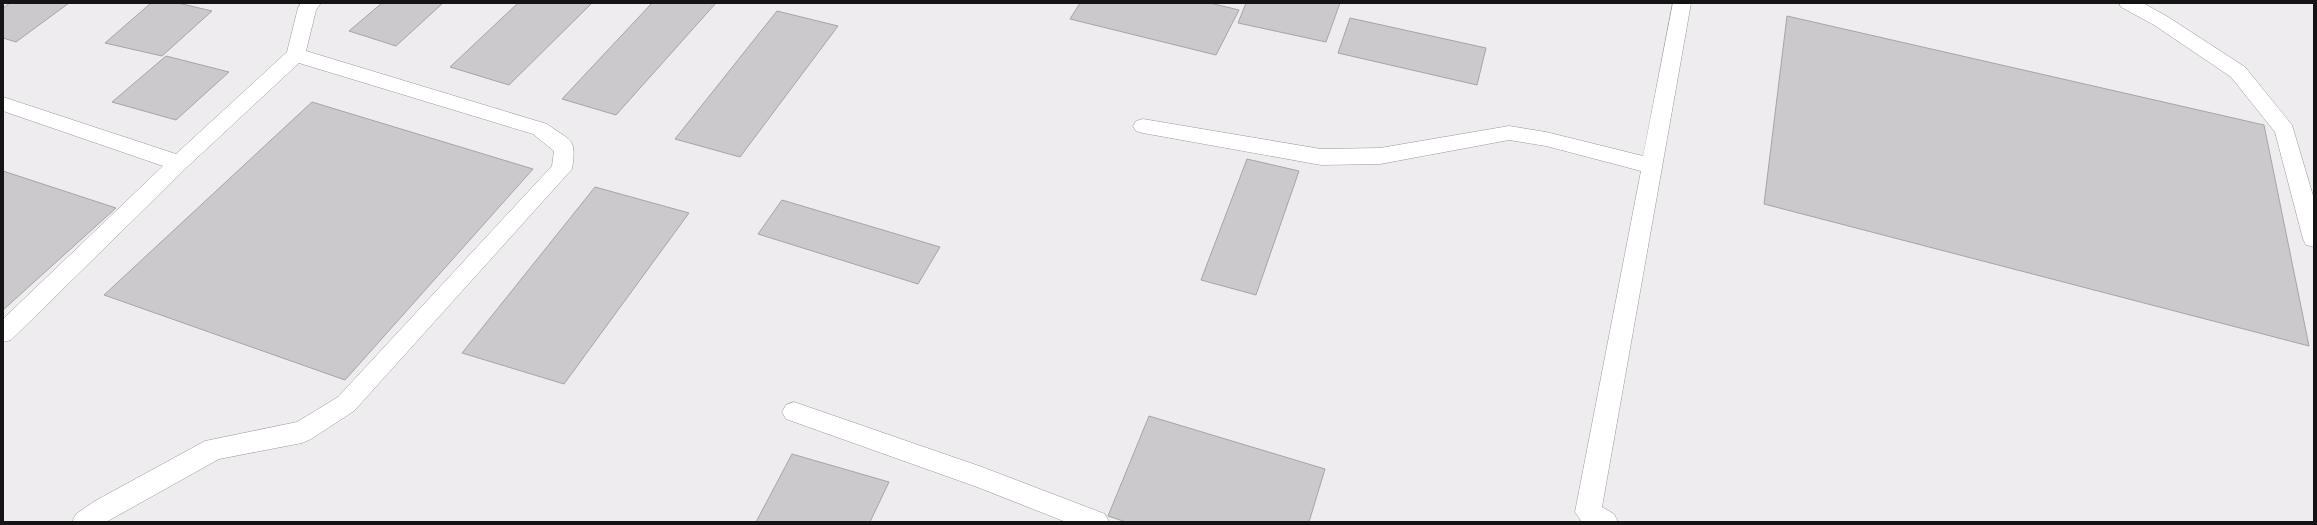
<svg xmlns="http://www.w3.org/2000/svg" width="2317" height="525" viewBox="0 0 2317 525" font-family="Ubuntu,sans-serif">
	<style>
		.building { fill: #ccc9cd; stroke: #a7a3a8 }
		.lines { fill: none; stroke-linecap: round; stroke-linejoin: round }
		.minor-casing { stroke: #9b979c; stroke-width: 1 }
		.minor { fill: #fff; fill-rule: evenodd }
	</style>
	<rect width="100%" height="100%" fill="#efecf0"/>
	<!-- building -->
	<path class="building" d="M 10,3 L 69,3 L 16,42 L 3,38 L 3,8 Z
		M 151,3 L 178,3 L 212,11 L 162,56 L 105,43 Z
		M 382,3 L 443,3 L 396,46 L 349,31 Z
		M 518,3 L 592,3 L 509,85 L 450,67 Z
		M 652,3 L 716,3 L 616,115 L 562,99 Z
		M 1080,3 L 1210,3 L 1239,10 L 1216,55 L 1070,19 Z
		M 1246,3 L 1340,3 L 1326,42 L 1238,23 Z
		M 777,11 L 838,26 L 740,157 L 675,139 Z
		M 1787,16 L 2264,125 L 2309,346 L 1764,204 Z
		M 1350,18 L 1486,48 L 1477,85 L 1338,53 Z
		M 166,56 L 229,72 L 176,120 L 112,102 Z
		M 312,102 L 533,169 L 345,380 L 104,295 Z
		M 1247,159 L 1299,171 L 1256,295 L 1201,280 Z
		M 3,171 L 116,208 L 3,310 Z
		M 595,187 L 689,213 L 564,384 L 462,353 Z
		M 782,200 L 940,247 L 918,284 L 758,234 Z
		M 1149,416 L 1325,469 L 1309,522 L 1126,522 L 1108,516 Z
		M 792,454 L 889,482 L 870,522 L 756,522 Z"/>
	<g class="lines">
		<defs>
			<path id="minor" d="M 301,3 L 321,3 L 316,10 L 306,51 L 547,124 C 571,142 577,137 572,169 L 354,411 L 311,439 L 302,443 L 219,459 L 106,522 L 72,522 L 76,514 L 95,501 L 205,441 L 297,422 L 338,397 L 552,166 L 554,151 L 533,134 L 299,63 L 186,168 L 11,340 L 3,342 L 3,319 L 163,166 L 3,111 L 3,97 L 176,154 L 287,52 L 298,8 Z
				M 1673,3 L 1691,3 L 1602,507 L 1614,514 L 1618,522 L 1582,522 L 1575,512 L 1641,171 L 1546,146 L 1509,140 L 1380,164 L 1321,165 L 1143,133 L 1136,131 L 1133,126 L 1136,121 L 1143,119 L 1321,149 L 1380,148 L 1509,126 L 1546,132 L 1643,156 Z
				M 2119,3 L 2143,3 L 2168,17 L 2245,67 L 2292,125 L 2314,199 L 2314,247 L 2306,245 L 2303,239 L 2275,132 L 2231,77 L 2154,25 L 2121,7 Z
				M 794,402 L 982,467 L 1105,514 L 1109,522 L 1066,522 L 977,487 L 786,419 L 782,412 L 786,405 Z"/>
		</defs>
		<!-- minor casing -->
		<use href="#minor" class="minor-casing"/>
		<!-- minor -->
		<use href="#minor" class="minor"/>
	</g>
	<!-- border -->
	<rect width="2317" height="525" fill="none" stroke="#151415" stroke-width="8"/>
</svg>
